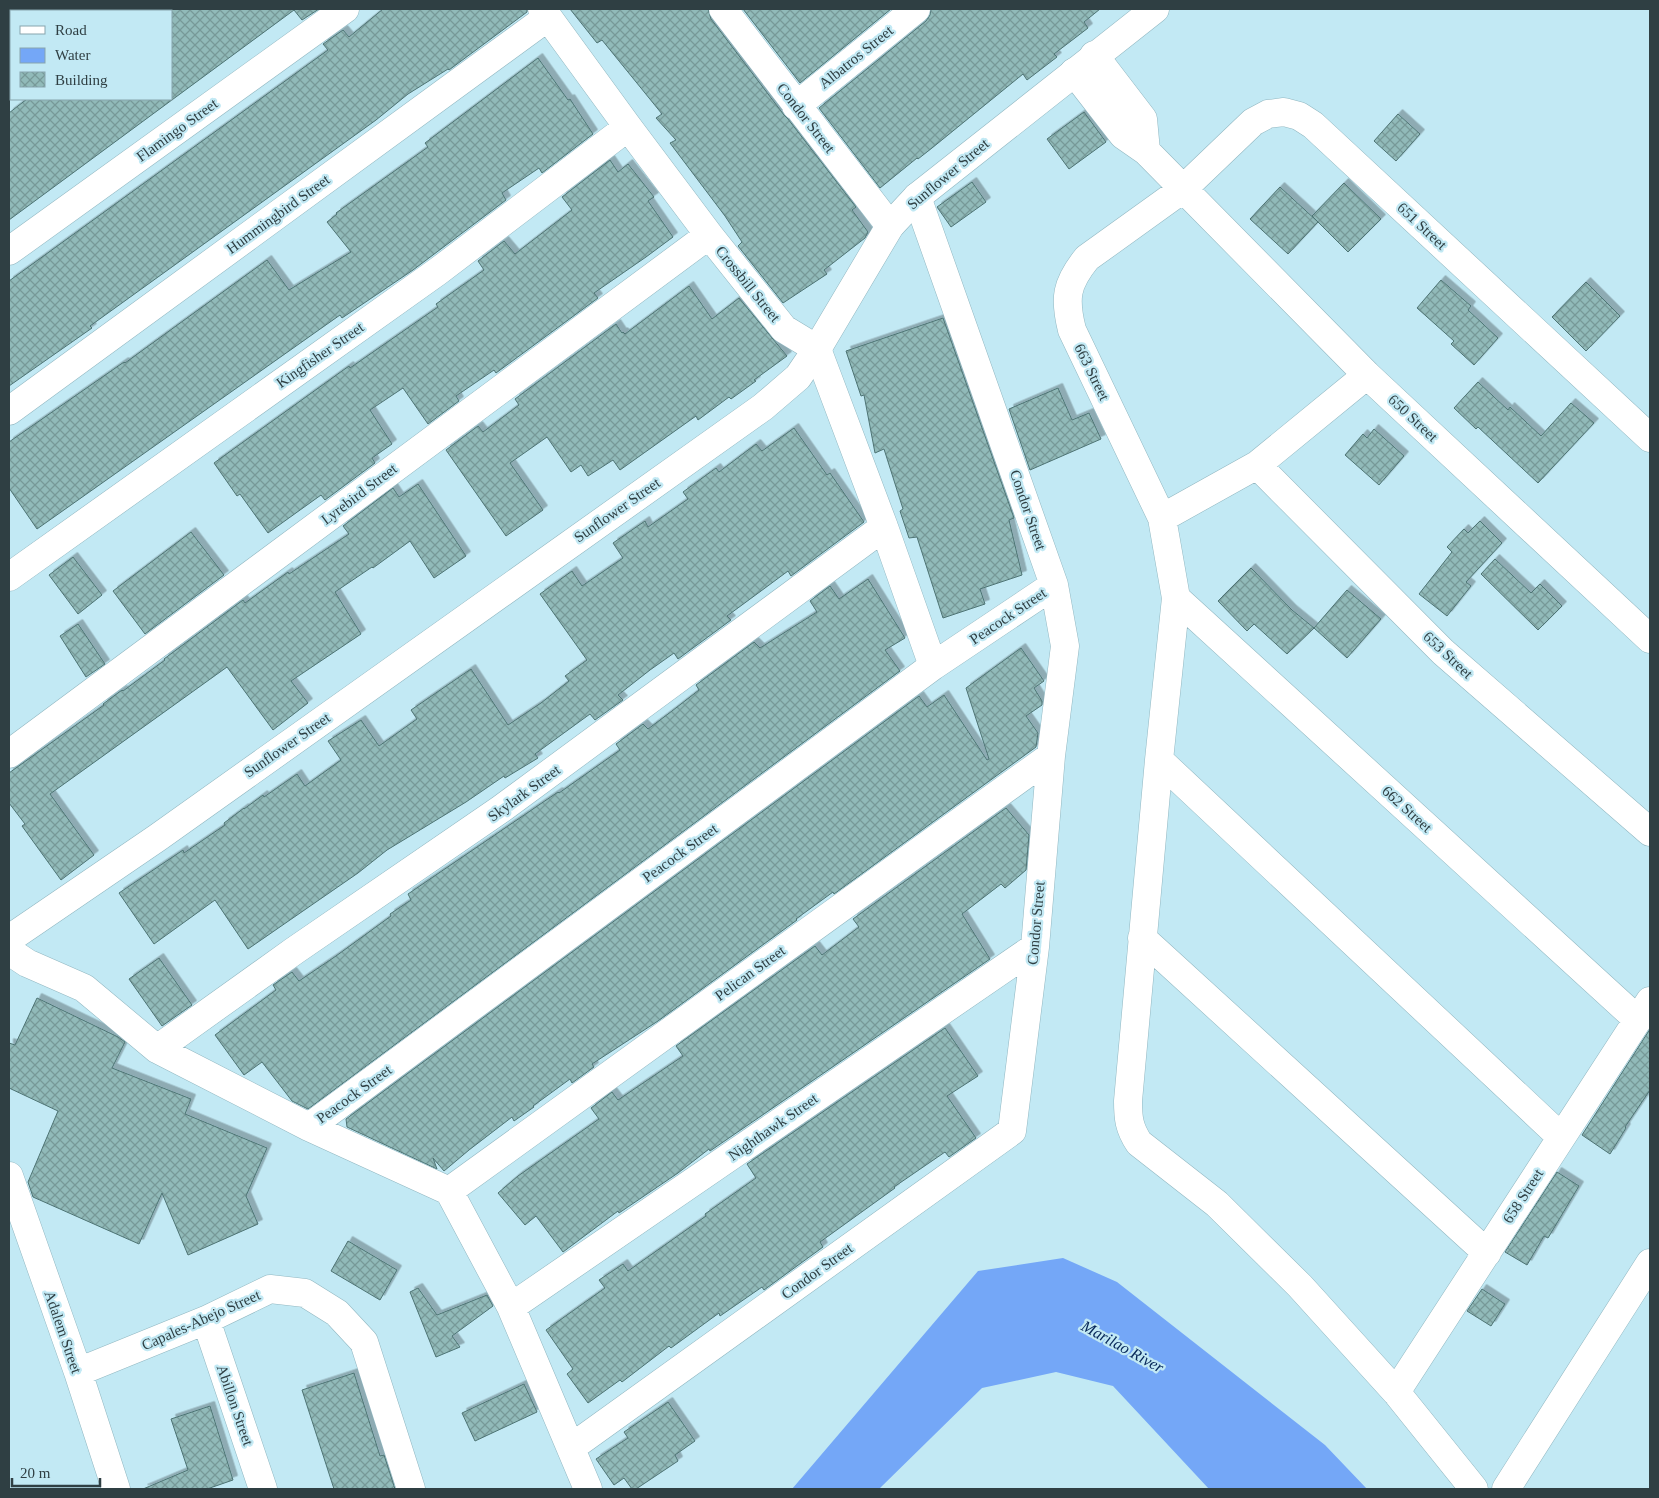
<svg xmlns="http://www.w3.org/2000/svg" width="1659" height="1498" viewBox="0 0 1659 1498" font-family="'Times New Roman',serif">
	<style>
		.water { fill: #74a7f7 }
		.building { fill: url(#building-cross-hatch); stroke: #4e7474; filter: url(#shadow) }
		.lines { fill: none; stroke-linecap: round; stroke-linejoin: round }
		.minor-casing { stroke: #91b7c1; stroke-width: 29 }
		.secondary-casing { stroke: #91b7c1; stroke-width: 29 }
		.minor { stroke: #fff; stroke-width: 28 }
		.secondary { stroke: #fff; stroke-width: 28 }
		.labels { text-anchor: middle; stroke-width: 4.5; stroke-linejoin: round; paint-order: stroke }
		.street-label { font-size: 15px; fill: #2f3f43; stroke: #c2e9f4 }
		.water-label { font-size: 16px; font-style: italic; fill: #072758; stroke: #c2e9f4 }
	</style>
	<defs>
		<pattern id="building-cross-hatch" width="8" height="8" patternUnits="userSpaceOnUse" patternTransform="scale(1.25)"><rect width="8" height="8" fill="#91bab9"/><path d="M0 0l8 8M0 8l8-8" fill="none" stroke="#779998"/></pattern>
		<filter id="shadow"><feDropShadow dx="4.5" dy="-4.5" stdDeviation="0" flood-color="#0004"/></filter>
	</defs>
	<rect width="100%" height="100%" fill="#c2e9f4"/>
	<!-- water -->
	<path class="water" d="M 1063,1258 L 1117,1282 L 1325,1445 L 1367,1489 L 1209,1489 L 1113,1386 L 1056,1372 L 982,1388 L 879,1489 L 792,1489 L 978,1271 Z"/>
	<!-- building -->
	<path class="building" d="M 171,9 L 319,9 L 302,20 L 294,10 L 9,220 L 9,113 L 27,99 L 171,99 Z
		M 383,9 L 527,9 L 527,12 L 449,70 L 448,69 L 408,94 L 376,120 L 90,326 L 92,328 L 9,386 L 9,281 L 328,50 L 323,44 L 343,30 L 349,37 Z
		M 570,9 L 708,9 L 711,19 L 781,111 L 784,115 L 788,119 L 856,207 L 852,210 L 868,232 L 865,238 L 824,270 L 827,274 L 783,303 L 738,246 L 742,242 L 725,216 L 670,143 L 676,140 L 656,118 L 662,114 L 602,40 L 597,43 Z
		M 743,9 L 891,9 L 800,83 Z
		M 931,9 L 1100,9 L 1084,22 L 1088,28 L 1054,54 L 1057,57 L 1027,80 L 1023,74 L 932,148 L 918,159 L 917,158 L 880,188 L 819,108 L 926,21 L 930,15 Z
		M 538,58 L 568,100 L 570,99 L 593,134 L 542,173 L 539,168 L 502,193 L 506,200 L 413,270 L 342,318 L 340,315 L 37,529 L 9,488 L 9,442 L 124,362 L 125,363 L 267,260 L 289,290 L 351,252 L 327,222 L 337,214 L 336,213 L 428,147 L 425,143 Z
		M 1084,112 L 1106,142 L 1069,169 L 1047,139 Z
		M 1398,114 L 1420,134 L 1396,161 L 1374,141 Z
		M 610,160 L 618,172 L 628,164 L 654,197 L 648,201 L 673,237 L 646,257 L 594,293 L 598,298 L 496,373 L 494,370 L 456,396 L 459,401 L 428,424 L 403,388 L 370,410 L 392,444 L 372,458 L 375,463 L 325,500 L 321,495 L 268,533 L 240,494 L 237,496 L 214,463 L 349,366 L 350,368 L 438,307 L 436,304 L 484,270 L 478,261 L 504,241 L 515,254 L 572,210 L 562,197 Z
		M 972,182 L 986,202 L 951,227 L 937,207 Z
		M 1344,183 L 1381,219 L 1348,252 L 1312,216 Z
		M 1280,187 L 1318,222 L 1288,254 L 1250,219 Z
		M 1441,280 L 1471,306 L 1468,310 L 1498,338 L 1474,365 L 1451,344 L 1454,341 L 1417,308 Z
		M 1586,282 L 1620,316 L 1586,351 L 1552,317 Z
		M 689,286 L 712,319 L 739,298 L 787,356 L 754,380 L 756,381 L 731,399 L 729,397 L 698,420 L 696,416 L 620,470 L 613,460 L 588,476 L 581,465 L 571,472 L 547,437 L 510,463 L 543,510 L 506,536 L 446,450 L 478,426 L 483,432 L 519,405 L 515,399 L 616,324 L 622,333 L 623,332 L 625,334 Z
		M 943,318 L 1014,518 L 1009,520 L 1022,575 L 980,589 L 985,604 L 943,618 L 917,537 L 909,538 L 900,511 L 903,509 L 884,449 L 875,453 L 864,395 L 861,396 L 846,351 Z
		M 1478,382 L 1508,410 L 1510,407 L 1541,436 L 1571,403 L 1594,423 L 1538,483 L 1478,427 L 1476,429 L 1454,408 Z
		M 1058,388 L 1072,420 L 1089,413 L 1101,439 L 1030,470 L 1009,409 Z
		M 794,428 L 827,475 L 830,473 L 864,522 L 791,576 L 788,571 L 761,591 L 727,616 L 731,620 L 678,659 L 674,653 L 650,670 L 618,695 L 623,700 L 595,720 L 590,714 L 535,754 L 538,758 L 505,778 L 504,776 L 466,802 L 387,850 L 358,873 L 248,949 L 215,900 L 154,944 L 119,893 L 183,850 L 184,853 L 225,825 L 224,823 L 244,808 L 244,809 L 263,795 L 264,797 L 297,774 L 305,786 L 341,760 L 328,741 L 361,720 L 379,746 L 417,719 L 411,710 L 471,669 L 508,725 L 541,703 L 569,681 L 565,676 L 587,660 L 540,594 L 572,571 L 582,586 L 623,558 L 613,543 L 645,521 L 648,527 L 688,499 L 683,492 L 716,468 L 719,472 L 756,444 L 762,451 Z
		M 1374,429 L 1404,456 L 1379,485 L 1345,455 L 1363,434 L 1367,438 Z
		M 418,484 L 466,556 L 434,578 L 410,541 L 373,568 L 372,567 L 335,592 L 361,634 L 291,681 L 308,703 L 273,730 L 227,667 L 50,794 L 94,855 L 61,880 L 22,826 L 25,824 L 9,803 L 9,773 L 104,705 L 103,704 L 122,690 L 123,691 L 165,660 L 164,659 L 243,600 L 245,603 L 288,572 L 289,574 L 349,534 L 343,526 L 393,488 L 399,497 Z
		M 1480,521 L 1502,543 L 1466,582 L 1471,586 L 1447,616 L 1419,594 L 1452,552 L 1447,547 L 1464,529 L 1468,533 Z
		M 191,532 L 224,575 L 145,634 L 113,591 Z
		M 73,557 L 102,595 L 78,614 L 49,575 Z
		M 1495,559 L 1531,593 L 1540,584 L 1562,606 L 1538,630 L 1481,574 Z
		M 1251,568 L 1292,610 L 1314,628 L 1287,654 L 1254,624 L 1247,631 L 1218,601 Z
		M 868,579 L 905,638 L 885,650 L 900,671 L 308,1109 L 292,1101 L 262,1062 L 244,1075 L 215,1035 L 276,990 L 273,985 L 292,972 L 299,981 L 336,956 L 391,916 L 390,914 L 411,900 L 408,894 L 558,792 L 559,793 L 620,750 L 616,744 L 643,724 L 648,729 L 672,711 L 699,690 L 696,685 L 754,642 L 760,648 L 817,612 L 810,601 L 830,586 L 839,599 Z
		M 1347,590 L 1381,619 L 1347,658 L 1314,628 Z
		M 78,624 L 105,664 L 86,677 L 60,636 Z
		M 1021,648 L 1044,681 L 1034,688 L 1042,701 L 1042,705 L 1026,716 L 1038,733 L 1036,747 L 834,894 L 833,892 L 796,919 L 797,920 L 658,1021 L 592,1064 L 594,1067 L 572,1083 L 570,1079 L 533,1106 L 534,1107 L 514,1121 L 512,1117 L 469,1150 L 444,1171 L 433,1158 L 437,1169 L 347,1127 L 346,1119 L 919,696 L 927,707 L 944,695 L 987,760 L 989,759 L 966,688 Z
		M 1006,808 L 1029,835 L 1026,870 L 1005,888 L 1001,884 L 962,914 L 990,959 L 710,1151 L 709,1149 L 678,1173 L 619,1213 L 618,1211 L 563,1252 L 536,1216 L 525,1225 L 498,1193 L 518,1176 L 599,1119 L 591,1108 L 612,1092 L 618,1100 L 683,1056 L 676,1046 L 815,946 L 822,955 L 859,927 L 853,919 Z
		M 159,958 L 192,1005 L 162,1026 L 129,979 Z
		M 37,998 L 118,1037 L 125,1042 L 112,1068 L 191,1099 L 185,1114 L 267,1148 L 246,1196 L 258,1224 L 188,1255 L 162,1193 L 139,1244 L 33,1197 L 28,1182 L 58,1111 L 9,1088 L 9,1043 L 15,1045 Z
		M 945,1028 L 978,1076 L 947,1096 L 976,1138 L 949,1157 L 945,1152 L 894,1187 L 895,1188 L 820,1242 L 823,1247 L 764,1290 L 762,1287 L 720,1316 L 719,1313 L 671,1348 L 669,1346 L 622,1382 L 620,1380 L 588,1403 L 567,1374 L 573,1369 L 546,1330 L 605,1288 L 599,1280 L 623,1264 L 628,1271 L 706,1216 L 705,1214 L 756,1178 L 747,1164 Z
		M 1650,1029 L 1650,1090 L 1625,1127 L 1626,1128 L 1610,1154 L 1582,1135 Z
		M 1557,1172 L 1579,1186 L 1548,1238 L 1544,1236 L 1527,1265 L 1505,1252 Z
		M 348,1241 L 397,1270 L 380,1300 L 331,1271 Z
		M 418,1288 L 437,1315 L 487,1295 L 493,1306 L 452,1336 L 460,1347 L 436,1357 L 410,1292 Z
		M 1482,1289 L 1505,1304 L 1491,1326 L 1467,1311 Z
		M 354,1373 L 380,1456 L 384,1455 L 395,1489 L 334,1489 L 302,1390 Z
		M 524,1384 L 537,1412 L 475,1441 L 462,1413 Z
		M 668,1402 L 695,1441 L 675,1455 L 678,1461 L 636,1489 L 632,1489 L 624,1478 L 614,1485 L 596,1459 L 628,1438 L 624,1432 Z
		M 210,1406 L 233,1480 L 207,1489 L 143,1489 L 188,1470 L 171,1419 Z"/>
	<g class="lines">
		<defs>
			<path id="minor" d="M 542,9 L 628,127 L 709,235 L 784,329 L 817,349 L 884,527 L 933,666
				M 723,9 L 890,226
				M 101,11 L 105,9
				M 1094,55 L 1143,119 L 1146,151
				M 1074,72 L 1123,135 L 1146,151 L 1367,375 L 1650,639
				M 9,80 L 11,78
				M 796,106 L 916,9
				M 9,251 L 345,9
				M 9,411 L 548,17
				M 1257,465 L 1443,652 L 1650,832
				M 1162,518 L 1257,465 L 1367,375
				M 9,577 L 437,272 L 628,127
				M 1176,598 L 1638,1020
				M 9,754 L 709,235
				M 1159,760 L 1128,1101 C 1128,1118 1129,1128 1139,1143 L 1217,1204 L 1300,1286 L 1396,1392 L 1474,1489
				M 1142,938 L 1487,1253
				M 9,951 L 27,963 L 84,988 L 157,1049 L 309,1127 L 449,1191 L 511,1307 L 588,1489
				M 157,1049 L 294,951 L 501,809 L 884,527
				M 309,1127 L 933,666 L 1054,585
				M 1561,1137 L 1159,760 L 1176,598 L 1162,518 L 1072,330 C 1064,298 1066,284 1087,258 L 1183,189 L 1253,122 L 1268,114 L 1284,112 L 1299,116 L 1313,125 L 1650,438
				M 9,1176 L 78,1372 L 116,1489
				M 449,1191 L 1051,756
				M 511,1307 L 1035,947
				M 206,1320 L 263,1489
				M 78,1372 L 206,1320 L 270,1289 L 305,1293 L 337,1313 L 364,1342 L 411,1489
				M 1396,1392 L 1650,1001
				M 572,1447 L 1012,1131 L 1035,947 L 1051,756 L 1065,646 L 1054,585 L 917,197
				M 1506,1489 L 1650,1263"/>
			<path id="secondary" d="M 9,939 L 157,838 L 763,407 L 798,377 L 817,349 L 890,226 L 917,197 L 1155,9"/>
		</defs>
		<!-- minor casing -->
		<use href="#minor" class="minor-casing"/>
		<!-- secondary casing -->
		<use href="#secondary" class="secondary-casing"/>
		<!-- minor -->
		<use href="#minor" class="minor"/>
		<!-- secondary -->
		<use href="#secondary" class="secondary"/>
	</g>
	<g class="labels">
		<!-- street labels -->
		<g class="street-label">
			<text transform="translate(856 57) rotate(-39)" y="5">Albatros Street</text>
			<text transform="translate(806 118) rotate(52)" y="5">Condor Street</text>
			<text transform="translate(177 130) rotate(-36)" y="5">Flamingo Street</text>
			<text transform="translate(948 174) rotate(-40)" y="5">Sunflower Street</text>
			<text transform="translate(278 214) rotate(-36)" y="5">Hummingbird Street</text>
			<text transform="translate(1422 226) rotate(43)" y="5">651 Street</text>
			<text transform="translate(748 284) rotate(51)" y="5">Crossbill Street</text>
			<text transform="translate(320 355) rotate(-35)" y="5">Kingfisher Street</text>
			<text transform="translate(1092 372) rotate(64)" y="5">663 Street</text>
			<text transform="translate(1413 418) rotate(43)" y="5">650 Street</text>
			<text transform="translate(359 494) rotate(-37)" y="5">Lyrebird Street</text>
			<text transform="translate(617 510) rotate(-35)" y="5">Sunflower Street</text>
			<text transform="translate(1028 510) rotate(71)" y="5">Condor Street</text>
			<text transform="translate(1008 616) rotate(-34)" y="5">Peacock Street</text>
			<text transform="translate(1448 655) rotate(43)" y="5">653 Street</text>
			<text transform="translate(287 745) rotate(-35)" y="5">Sunflower Street</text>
			<text transform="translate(524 793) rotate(-36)" y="5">Skylark Street</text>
			<text transform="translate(1407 809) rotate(42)" y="5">662 Street</text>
			<text transform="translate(680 853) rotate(-36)" y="5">Peacock Street</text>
			<text transform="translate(1036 923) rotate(-85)" y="5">Condor Street</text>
			<text transform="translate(750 973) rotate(-36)" y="5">Pelican Street</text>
			<text transform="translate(354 1094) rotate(-36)" y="5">Peacock Street</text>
			<text transform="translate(773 1127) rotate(-35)" y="5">Nighthawk Street</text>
			<text transform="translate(1523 1196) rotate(-57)" y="5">658 Street</text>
			<text transform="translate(817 1271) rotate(-36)" y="5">Condor Street</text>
			<text transform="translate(201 1320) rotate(-24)" y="5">Capales-Abejo Street</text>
			<text transform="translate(63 1332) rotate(71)" y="5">Adalem Street</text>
			<text transform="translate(235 1405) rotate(71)" y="5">Abillon Street</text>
		</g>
		<!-- water labels -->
		<g class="water-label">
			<text transform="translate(1123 1346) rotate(29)" y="6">Marilao River</text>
		</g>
	</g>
	<!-- border -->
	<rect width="1659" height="1498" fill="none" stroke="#2f3f43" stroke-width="20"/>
	<!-- legend -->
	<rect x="10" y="10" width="162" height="90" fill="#c2e9f4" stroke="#87a5ad"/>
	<rect x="20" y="26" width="25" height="8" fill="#ffffff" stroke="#87a5ad"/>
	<text x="55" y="35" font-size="15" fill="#2f3f43">Road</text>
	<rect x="20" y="48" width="25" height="15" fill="#74a7f7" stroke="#87a5ad"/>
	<text x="55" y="60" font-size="15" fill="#2f3f43">Water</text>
	<rect x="20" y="72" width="25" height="15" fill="url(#building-cross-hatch)" stroke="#87a5ad"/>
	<text x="55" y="85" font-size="15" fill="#2f3f43">Building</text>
	<!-- scale -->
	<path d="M12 1478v8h88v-8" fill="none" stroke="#2f3f43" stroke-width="2.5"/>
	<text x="20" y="1478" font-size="15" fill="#2f3f43" stroke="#c2e9f4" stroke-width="4" paint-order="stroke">20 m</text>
</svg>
